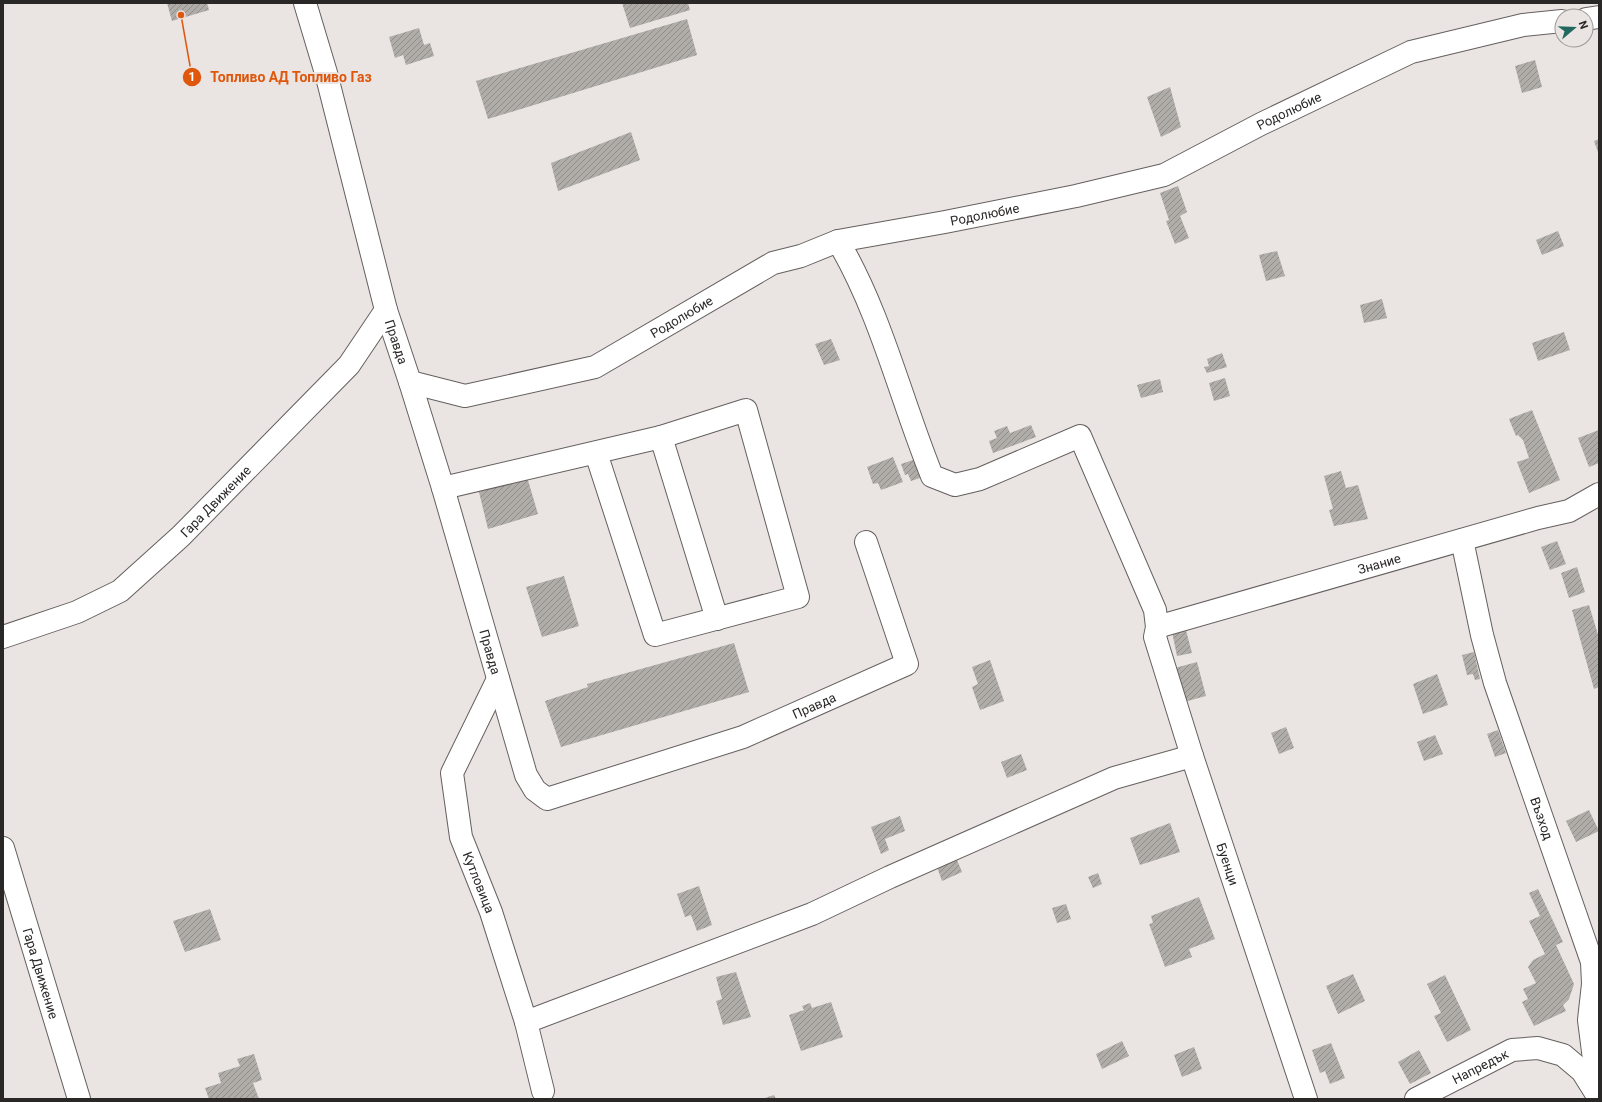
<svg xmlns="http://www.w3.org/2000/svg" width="1602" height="1102" viewBox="0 0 1602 1102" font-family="Roboto,sans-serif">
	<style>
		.building { fill: url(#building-hatch) }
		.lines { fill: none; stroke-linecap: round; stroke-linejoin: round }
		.minor-casing { stroke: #65605f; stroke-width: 24 }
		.minor { stroke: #fff; stroke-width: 22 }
		.labels { text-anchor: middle; stroke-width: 4; stroke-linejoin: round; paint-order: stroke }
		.street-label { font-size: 13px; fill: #2a2827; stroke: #eae4e2 }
		.leader { fill: none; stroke: #de570d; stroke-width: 1.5 }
		.callout-dot { fill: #de570d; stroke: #eae4e2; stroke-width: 1.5 }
		.mark-label { font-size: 12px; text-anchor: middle; font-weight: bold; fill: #fff }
		.callout-label { font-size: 14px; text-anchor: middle; font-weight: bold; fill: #de570d; stroke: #eae4e2; stroke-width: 4; stroke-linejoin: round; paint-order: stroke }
	</style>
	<defs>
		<pattern id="building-hatch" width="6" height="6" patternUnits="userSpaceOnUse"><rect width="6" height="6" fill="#b0ada9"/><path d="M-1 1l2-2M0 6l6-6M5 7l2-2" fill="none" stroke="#8f8d8a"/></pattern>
	</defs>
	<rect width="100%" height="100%" fill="#eae4e2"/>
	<!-- building -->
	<path class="building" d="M 167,3 L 207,3 L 209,10 L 172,21 Z
		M 622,3 L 688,3 L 690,10 L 630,28 Z
		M 687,19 L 697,55 L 488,119 L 476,81 Z
		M 419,28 L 424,45 L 430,43 L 434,56 L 406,65 L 403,55 L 395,58 L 389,37 Z
		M 1535,60 L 1542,87 L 1522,93 L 1515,66 Z
		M 1170,87 L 1181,127 L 1161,137 L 1147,97 Z
		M 631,132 L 640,160 L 558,191 L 551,163 Z
		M 1599,139 L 1599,155 L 1594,141 Z
		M 1178,186 L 1187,212 L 1180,216 L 1189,238 L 1175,244 L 1166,221 L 1169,220 L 1160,193 Z
		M 1558,231 L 1564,246 L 1542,255 L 1536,240 Z
		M 1277,251 L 1285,276 L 1266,281 L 1259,255 Z
		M 1382,299 L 1387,318 L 1364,323 L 1360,305 Z
		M 1564,332 L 1570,350 L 1538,361 L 1532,343 Z
		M 831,339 L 840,360 L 824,365 L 815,344 Z
		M 1222,353 L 1227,367 L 1207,373 L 1204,367 L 1209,366 L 1207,359 Z
		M 1225,378 L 1230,396 L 1214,401 L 1209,383 Z
		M 1160,379 L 1163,392 L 1141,398 L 1137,385 Z
		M 1532,410 L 1560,480 L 1529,493 L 1517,462 L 1529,458 L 1523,440 L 1518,435 L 1516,436 L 1509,419 Z
		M 1031,425 L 1036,437 L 993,453 L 989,441 L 997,438 L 994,431 L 1007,426 L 1010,433 Z
		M 1599,430 L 1599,463 L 1589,467 L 1578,438 Z
		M 893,457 L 903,482 L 881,490 L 878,483 L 873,484 L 867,467 Z
		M 916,459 L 923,477 L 911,481 L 908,474 L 905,475 L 901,464 Z
		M 1341,471 L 1346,488 L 1358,485 L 1368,519 L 1334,526 L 1329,510 L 1333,509 L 1324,476 Z
		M 527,477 L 538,514 L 488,529 L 479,492 Z
		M 1557,541 L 1566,564 L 1550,570 L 1541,547 Z
		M 1577,567 L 1585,592 L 1569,598 L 1561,573 Z
		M 564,576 L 579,626 L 542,637 L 526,587 Z
		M 1589,605 L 1599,638 L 1599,687 L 1594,689 L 1572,610 Z
		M 1184,623 L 1192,653 L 1177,656 L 1171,627 Z
		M 734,643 L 749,692 L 561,747 L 545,701 L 588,687 L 587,684 Z
		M 1474,652 L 1480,679 L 1475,680 L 1473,674 L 1467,675 L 1462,655 Z
		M 990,660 L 1004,701 L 980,710 L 972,687 L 978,684 L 972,667 Z
		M 1197,662 L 1206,696 L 1184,702 L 1175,668 Z
		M 1437,674 L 1448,705 L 1423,714 L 1413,684 Z
		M 1286,727 L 1294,748 L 1279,754 L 1271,733 Z
		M 1498,730 L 1506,753 L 1495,757 L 1487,734 Z
		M 1435,735 L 1443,754 L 1424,761 L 1417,742 Z
		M 1021,754 L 1027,770 L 1007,778 L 1001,762 Z
		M 1589,810 L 1599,831 L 1576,842 L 1566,821 Z
		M 900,816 L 905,831 L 885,839 L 889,850 L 881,854 L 871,827 Z
		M 1170,823 L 1180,852 L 1140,865 L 1130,838 Z
		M 957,860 L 962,872 L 942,881 L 937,867 Z
		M 1098,873 L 1102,884 L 1093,888 L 1088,877 Z
		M 699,886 L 712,925 L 697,931 L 691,915 L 685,917 L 677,894 Z
		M 1538,889 L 1563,942 L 1556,945 L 1574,984 L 1569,999 L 1563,1005 L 1566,1011 L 1534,1026 L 1522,1002 L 1528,999 L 1523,989 L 1536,983 L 1528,967 L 1533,960 L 1545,954 L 1529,921 L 1540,916 L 1529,893 Z
		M 1199,897 L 1215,939 L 1189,949 L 1192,957 L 1165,967 L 1149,924 L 1153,923 L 1151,916 Z
		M 1066,904 L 1071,919 L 1057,923 L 1052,908 Z
		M 210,909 L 221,940 L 185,952 L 173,921 Z
		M 736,972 L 751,1017 L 723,1025 L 716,1001 L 722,999 L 716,977 Z
		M 1353,974 L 1365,1001 L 1338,1014 L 1326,986 Z
		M 1445,975 L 1471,1030 L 1447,1042 L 1434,1016 L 1441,1013 L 1427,984 Z
		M 831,1002 L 843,1037 L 801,1051 L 789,1015 L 804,1010 L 802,1006 L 810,1003 L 812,1008 Z
		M 1122,1041 L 1129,1056 L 1102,1069 L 1096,1054 Z
		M 1331,1043 L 1345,1078 L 1330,1084 L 1325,1071 L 1320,1073 L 1312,1050 Z
		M 1194,1047 L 1202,1069 L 1182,1077 L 1174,1055 Z
		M 1419,1050 L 1431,1073 L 1410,1084 L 1398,1062 Z
		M 254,1054 L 262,1080 L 253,1083 L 259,1099 L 209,1099 L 205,1088 L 221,1083 L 218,1073 L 240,1066 L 237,1059 Z
		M 774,1095 L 776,1099 L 762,1099 Z"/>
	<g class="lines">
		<defs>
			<g id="minor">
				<path id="s1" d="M 305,3 L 326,73 L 386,310 L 410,382 L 443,488 L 526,775 L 535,790 L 547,799 L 743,737 L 907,664 L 866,542"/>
				<path d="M 1586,19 L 1599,17"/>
				<path id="s2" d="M 838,241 C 881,314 900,397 932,476 L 955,485 L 980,479 L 1080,436 L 1155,610 L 1157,627 L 1155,637 L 1192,756 L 1306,1099"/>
				<path id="s3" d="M 410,382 L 465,396 L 595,367 L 773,263 L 801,256 L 838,241 L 945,222 L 1076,196 L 1164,175 L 1261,124 L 1411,52 L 1523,25 L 1562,21"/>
				<path d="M 596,453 L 655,635 L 798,597 L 746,410 L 661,437"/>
				<path d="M 443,488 L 661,437 L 717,619"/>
				<path id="s4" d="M 1462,540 L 1482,635 L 1495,683 L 1592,962 L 1593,984 L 1589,1020 L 1599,1099"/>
				<path id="s5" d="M 1157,627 L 1538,518 L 1569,511 L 1599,494"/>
				<path id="s6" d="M 3,637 L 77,612 L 120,591 L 181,536 L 349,365 L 386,310"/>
				<path id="s7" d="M 498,679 L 452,773 L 461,837 L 491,912 L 526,1022 L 543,1091"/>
				<path id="s8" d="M 3,848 L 79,1099"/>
				<path d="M 526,1022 L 812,914 L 890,877 L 1114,778 L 1192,756"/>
				<path id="s9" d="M 1416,1099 L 1512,1050 L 1538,1048 L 1563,1055 L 1582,1071 L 1597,1095"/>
			</g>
		</defs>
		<!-- minor casing -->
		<use href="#minor" class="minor-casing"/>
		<!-- minor -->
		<use href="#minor" class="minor"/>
	</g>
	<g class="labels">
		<!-- street labels -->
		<g class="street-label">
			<text dy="5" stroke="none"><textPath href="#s3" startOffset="938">Родолюбие</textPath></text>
			<text dy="5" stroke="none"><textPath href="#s3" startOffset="614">Родолюбие</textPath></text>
			<text dy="5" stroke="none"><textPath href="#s3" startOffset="290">Родолюбие</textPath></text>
			<text dy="5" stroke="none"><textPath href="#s1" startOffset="351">Правда</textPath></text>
			<text dy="5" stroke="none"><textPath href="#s6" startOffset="257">Гара Движение</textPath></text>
			<text dy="5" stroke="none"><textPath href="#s5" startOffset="231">Знание</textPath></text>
			<text dy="5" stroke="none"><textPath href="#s1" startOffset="675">Правда</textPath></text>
			<text dy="5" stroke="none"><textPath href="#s1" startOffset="1119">Правда</textPath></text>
			<text dy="5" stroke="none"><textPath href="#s4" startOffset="290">Възход</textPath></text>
			<text dy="5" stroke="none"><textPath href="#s2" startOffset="868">Буенци</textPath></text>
			<text dy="5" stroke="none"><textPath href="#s7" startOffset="218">Кутловица</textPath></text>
			<text dy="5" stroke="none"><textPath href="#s8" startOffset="131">Гара Движение</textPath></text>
			<text dy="5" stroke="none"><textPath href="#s9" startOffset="72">Напредък</textPath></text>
		</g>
	</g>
	<!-- callouts -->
	<path class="leader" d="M181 15L192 77"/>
	<g class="callout-dot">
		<circle cx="181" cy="15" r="4"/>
		<circle cx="192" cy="77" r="10"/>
	</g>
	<g class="mark-label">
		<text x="192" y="81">1</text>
	</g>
	<g class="callout-label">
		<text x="291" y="82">Топливо АД Топливо Газ</text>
	</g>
	<!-- border -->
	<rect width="1602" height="1102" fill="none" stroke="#2a2827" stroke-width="8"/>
	<!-- north arrow -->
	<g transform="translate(1574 28) rotate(71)"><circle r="19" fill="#eae4e2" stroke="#9d9997"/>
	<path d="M0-3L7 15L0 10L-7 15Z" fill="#21695e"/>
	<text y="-6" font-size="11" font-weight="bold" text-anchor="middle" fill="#2a2827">N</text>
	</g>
</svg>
